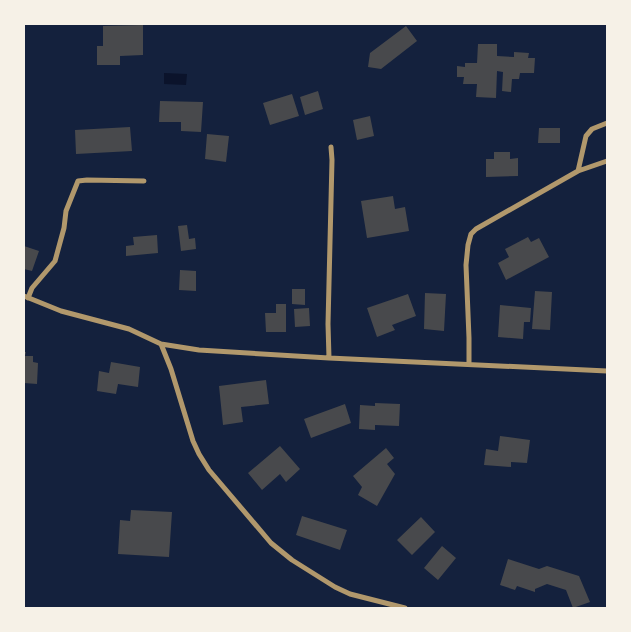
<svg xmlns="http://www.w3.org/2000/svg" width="631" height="632" viewBox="0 0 631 632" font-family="'DejaVu Sans',sans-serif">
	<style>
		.water { fill: #0b132b }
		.building { fill: #48494c }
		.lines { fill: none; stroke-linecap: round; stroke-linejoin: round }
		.minor { stroke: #b1986c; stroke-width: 5 }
	</style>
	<rect width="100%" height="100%" fill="#14213d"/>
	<!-- water -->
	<path class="water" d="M 164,73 L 187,74 L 186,85 L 164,84 Z"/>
	<!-- building -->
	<path class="building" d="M 143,25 L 143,55 L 120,56 L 120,65 L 97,65 L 97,46 L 103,46 L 103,26 Z
		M 406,26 L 417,41 L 381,69 L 368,67 L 370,53 Z
		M 478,44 L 497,44 L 497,56 L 514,57 L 514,52 L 529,53 L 528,58 L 535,58 L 534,73 L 520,73 L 519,79 L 512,79 L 511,92 L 502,91 L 503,72 L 497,71 L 496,98 L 476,97 L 477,84 L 463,84 L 464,77 L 457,77 L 457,66 L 465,67 L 465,63 L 477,63 Z
		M 318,91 L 323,109 L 305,115 L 300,97 Z
		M 292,94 L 299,116 L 270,125 L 263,103 Z
		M 160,101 L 203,102 L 201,132 L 181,131 L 181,122 L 159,122 Z
		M 370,116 L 374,136 L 357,140 L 353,120 Z
		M 130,127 L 132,151 L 76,154 L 75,130 Z
		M 539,128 L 560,128 L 560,143 L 538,143 Z
		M 207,134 L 229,136 L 226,162 L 205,159 Z
		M 494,152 L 510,152 L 510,159 L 518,158 L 518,176 L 486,177 L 486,159 L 494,159 Z
		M 393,196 L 395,209 L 405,207 L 409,231 L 367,238 L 361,201 Z
		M 187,225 L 189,239 L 195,238 L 196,249 L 181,251 L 178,226 Z
		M 157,235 L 158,253 L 126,256 L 126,246 L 134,245 L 133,237 Z
		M 528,237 L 531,242 L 539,238 L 549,257 L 506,280 L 498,263 L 509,257 L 505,249 Z
		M 24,246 L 39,251 L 32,271 L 24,269 Z
		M 180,270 L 196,271 L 196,291 L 179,290 Z
		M 292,289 L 305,289 L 305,305 L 292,304 Z
		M 535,291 L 552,292 L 550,330 L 532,329 Z
		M 425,293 L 446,294 L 444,331 L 424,329 Z
		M 408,294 L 416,316 L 392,325 L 395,330 L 377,337 L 367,308 Z
		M 276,304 L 286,304 L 286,332 L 266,332 L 265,313 L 276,313 Z
		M 500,305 L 531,308 L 530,322 L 524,322 L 523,339 L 498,337 Z
		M 309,308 L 310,326 L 295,327 L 294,309 Z
		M 24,352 L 26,352 L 25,356 L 33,356 L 33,362 L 38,363 L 37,384 L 24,383 Z
		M 111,362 L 140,367 L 138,387 L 118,384 L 116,394 L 97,391 L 99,371 L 109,373 Z
		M 266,380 L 269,404 L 241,407 L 243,422 L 223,425 L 219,386 Z
		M 375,403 L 400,404 L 399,426 L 375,425 L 375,430 L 359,429 L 360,405 L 375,406 Z
		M 345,404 L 351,423 L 311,438 L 304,419 Z
		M 500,436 L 530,440 L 527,463 L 511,462 L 511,467 L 484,465 L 486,449 L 498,451 Z
		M 280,446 L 300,469 L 286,482 L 280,474 L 262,490 L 248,473 Z
		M 386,448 L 394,458 L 387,464 L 395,474 L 377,506 L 358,495 L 362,487 L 353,476 Z
		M 131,510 L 172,512 L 169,557 L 118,554 L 120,520 L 130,521 Z
		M 302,516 L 347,530 L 340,550 L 296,535 Z
		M 421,517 L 435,532 L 412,555 L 397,540 Z
		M 442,546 L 456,558 L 438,580 L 424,568 Z
		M 508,559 L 539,569 L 547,566 L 579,576 L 590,602 L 573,608 L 566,590 L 547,584 L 535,589 L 535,592 L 517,586 L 515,590 L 500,585 Z"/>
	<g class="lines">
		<!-- minor -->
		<path class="minor" d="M 578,171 L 586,136 L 592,129 L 607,123
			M 24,296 L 61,311 L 129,329 L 161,344 L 171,369 L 193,441 L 199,454 L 209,470 L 271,543 L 292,560 L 335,587 L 350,594 L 405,608
			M 28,298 L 32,288 L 55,261 L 64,228 L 66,211 L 78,181 L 87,180 L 144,181
			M 161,344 L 199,350 L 329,358 L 607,371
			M 329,358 L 328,324 L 332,160 L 331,147
			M 469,364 L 469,338 L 466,265 L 468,245 L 471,234 L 476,229 L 578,171 L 607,161"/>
	</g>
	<!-- border -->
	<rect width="631" height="632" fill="none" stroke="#f6f1e7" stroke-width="50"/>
</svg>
